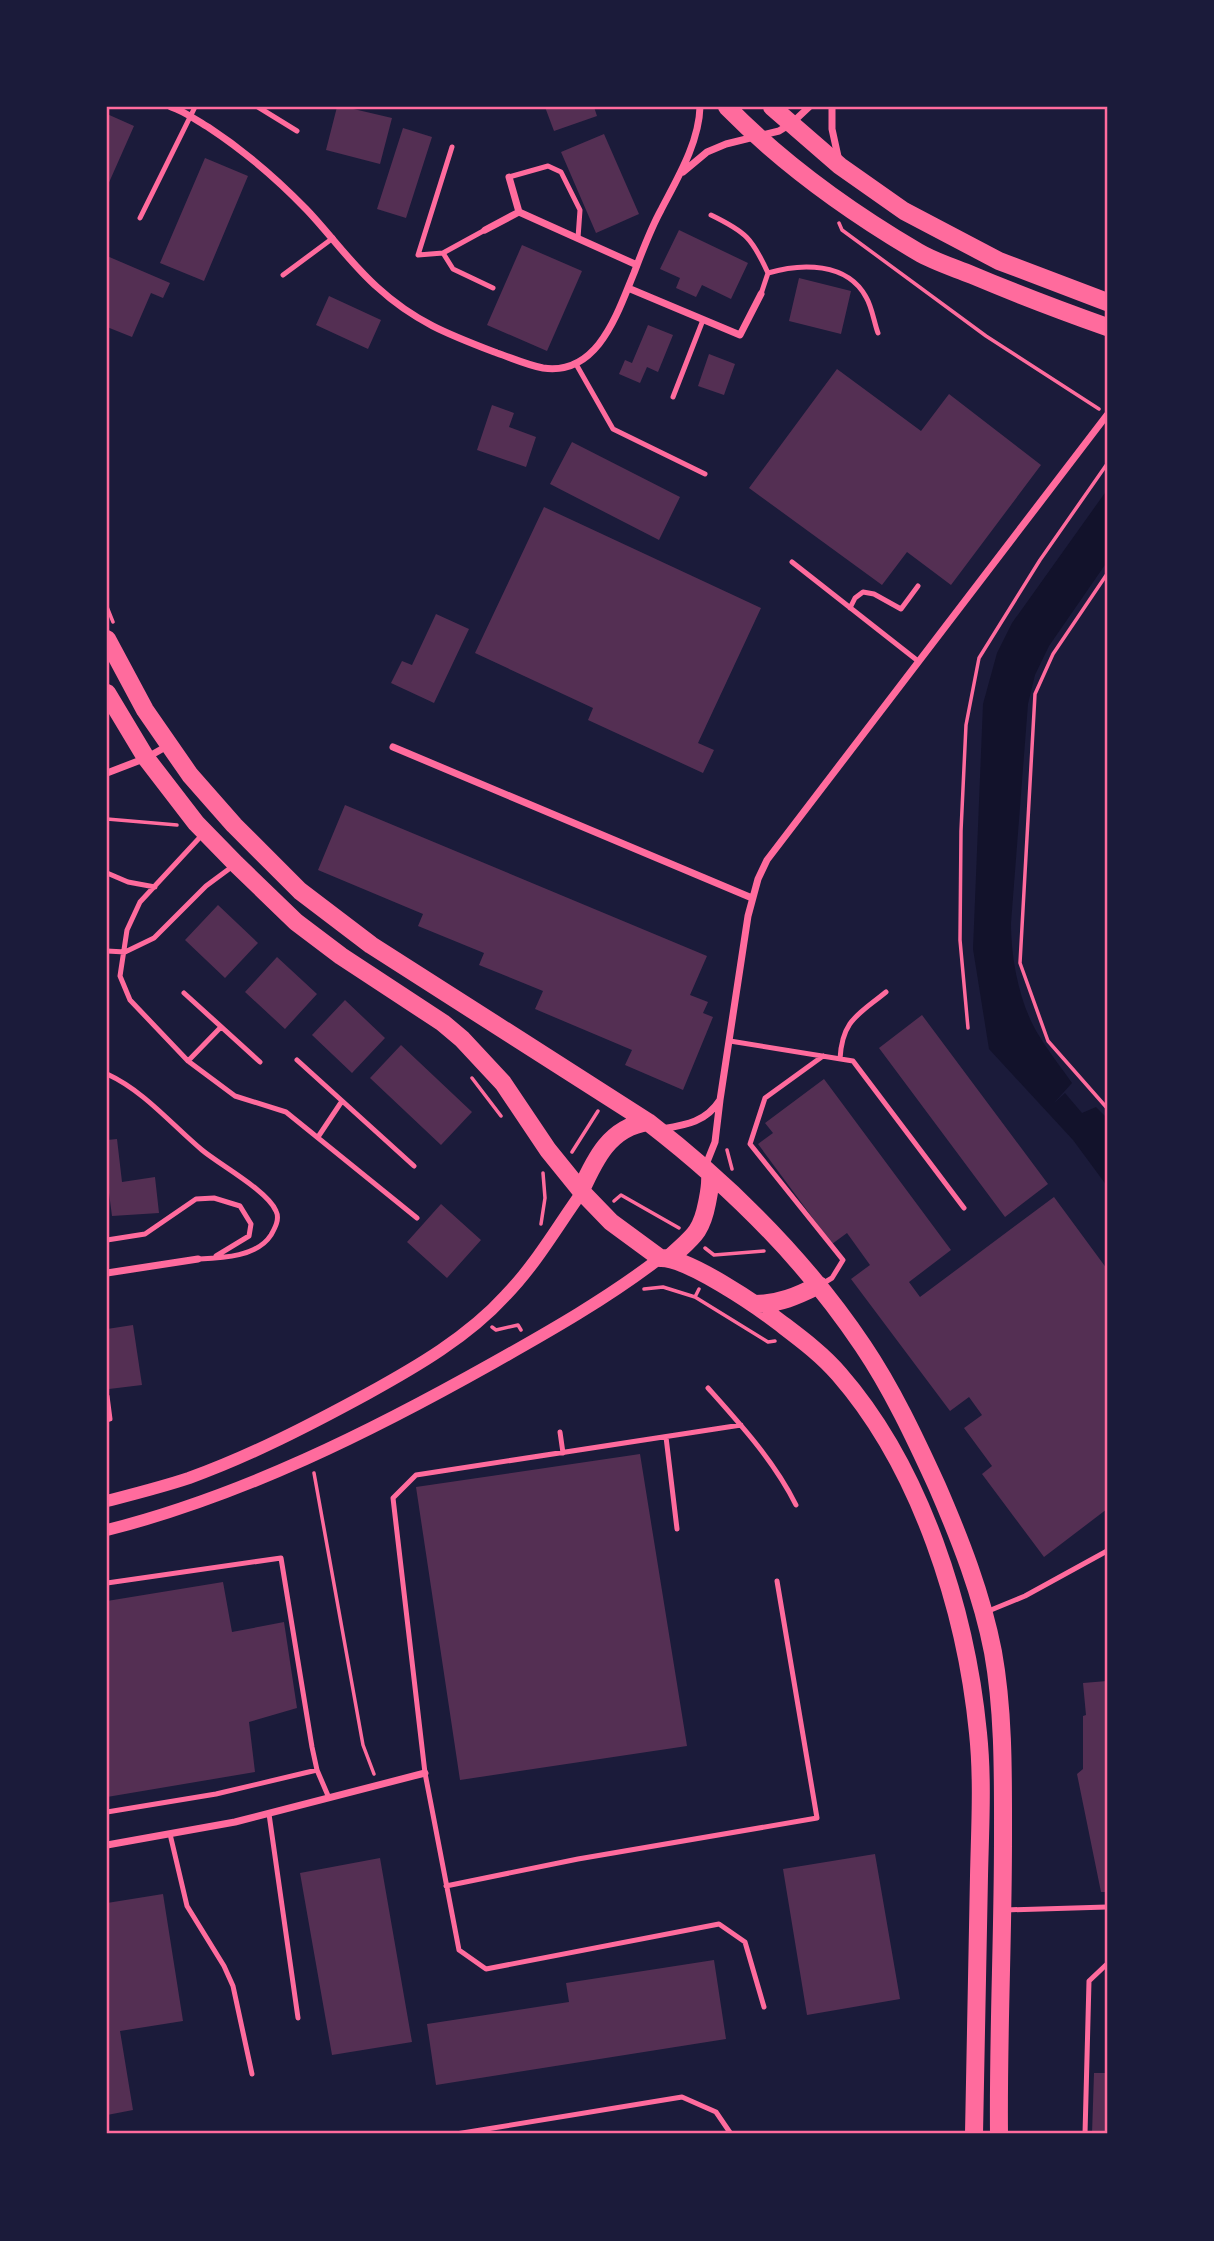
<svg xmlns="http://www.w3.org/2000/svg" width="1214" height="2241" viewBox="0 0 1214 2241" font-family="'IBM Plex Sans',sans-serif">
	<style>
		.water { fill: #12122b }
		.building { fill: #542f53 }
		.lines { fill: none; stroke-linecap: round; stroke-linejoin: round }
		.path { stroke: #ff6b9d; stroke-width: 3.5 }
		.service { stroke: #ff6b9d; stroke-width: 5 }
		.minor { stroke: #ff6b9d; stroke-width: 7 }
		.tertiary { stroke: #ff6b9d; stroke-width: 12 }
		.primary { stroke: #ff6b9d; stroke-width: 18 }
		.trunk { stroke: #ff6b9d; stroke-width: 18 }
		.neatline { fill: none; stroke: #ff6b9d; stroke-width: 2.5 }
	</style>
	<rect width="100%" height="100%" fill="#1b1b3a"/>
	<!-- water -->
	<path class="water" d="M 1107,490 L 1107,562 L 1049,646 L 1035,675 L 1028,704 L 1011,923 C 1011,958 1019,1003 1038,1034 C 1048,1051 1061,1067 1072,1083 L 1054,1103 L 1065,1093 L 1082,1113 L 1096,1107 L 1107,1118 L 1107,1186 L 1073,1140 L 989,1049 L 973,949 L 983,704 L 997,653 L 1012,623 Z"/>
	<!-- building -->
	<path class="building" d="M 337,107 L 345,107 L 392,118 L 380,164 L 326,150 Z
		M 545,107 L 594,107 L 597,116 L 554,131 Z
		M 107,114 L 134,126 L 107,187 Z
		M 403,128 L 432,137 L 406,218 L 377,209 Z
		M 604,134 L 639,214 L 596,233 L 561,152 Z
		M 205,158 L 248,176 L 204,281 L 160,263 Z
		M 679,230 L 748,263 L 731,299 L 702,285 L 696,297 L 676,288 L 680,278 L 660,269 Z
		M 522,245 L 582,271 L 547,351 L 487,325 Z
		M 107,256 L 170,283 L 163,298 L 151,293 L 132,337 L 107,327 Z
		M 799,278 L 851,291 L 841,334 L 789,321 Z
		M 329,296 L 381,320 L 368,349 L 316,325 Z
		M 648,325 L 673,335 L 658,372 L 647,367 L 640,383 L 619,374 L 625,360 L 632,363 Z
		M 709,354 L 735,364 L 724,395 L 698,386 Z
		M 837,369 L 921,431 L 949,394 L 1041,465 L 951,585 L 907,552 L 882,585 L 749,488 Z
		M 492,405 L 514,413 L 509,427 L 536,437 L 526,467 L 477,450 Z
		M 572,442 L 680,497 L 659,540 L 550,484 Z
		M 544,507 L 761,608 L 698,743 L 714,750 L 703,773 L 588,720 L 593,708 L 475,653 Z
		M 436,614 L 469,629 L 434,703 L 391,683 L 402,661 L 412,665 Z
		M 345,805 L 707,956 L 690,995 L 708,1002 L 703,1013 L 713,1017 L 683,1090 L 625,1065 L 632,1050 L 535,1009 L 543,991 L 479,965 L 484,953 L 418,926 L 423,914 L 318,870 Z
		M 218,905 L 258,943 L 225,978 L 185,940 Z
		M 277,957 L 317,994 L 285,1029 L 245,992 Z
		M 345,1000 L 385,1038 L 352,1073 L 312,1035 Z
		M 922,1015 L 1048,1184 L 1005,1217 L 879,1048 Z
		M 401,1045 L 472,1112 L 441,1145 L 370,1078 Z
		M 824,1079 L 951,1250 L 909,1282 L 920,1297 L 1054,1197 L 1107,1269 L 1107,1509 L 1044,1557 L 982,1474 L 992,1466 L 964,1428 L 982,1415 L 969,1397 L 950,1411 L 851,1279 L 870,1265 L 847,1233 L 832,1244 L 758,1144 L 773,1133 L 765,1123 Z
		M 117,1139 L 122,1182 L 155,1177 L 159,1213 L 112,1216 L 109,1193 L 107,1193 L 107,1140 Z
		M 441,1204 L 481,1240 L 447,1278 L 407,1242 Z
		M 133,1325 L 142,1385 L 109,1389 L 107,1329 Z
		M 640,1454 L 687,1746 L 460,1780 L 416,1487 Z
		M 223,1582 L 232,1632 L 284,1622 L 297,1708 L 249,1722 L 255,1772 L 107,1797 L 107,1601 Z
		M 1107,1681 L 1107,1892 L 1101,1892 L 1077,1774 L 1083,1769 L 1083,1716 L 1086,1715 L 1083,1683 Z
		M 875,1854 L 900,1999 L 807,2015 L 783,1869 Z
		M 380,1858 L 412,2042 L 332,2055 L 300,1873 Z
		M 163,1894 L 183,2021 L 120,2031 L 133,2110 L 107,2115 L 107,1903 Z
		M 714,1960 L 726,2039 L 436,2085 L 427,2024 L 569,2002 L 566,1983 Z
		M 1094,2073 L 1107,2073 L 1107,2134 L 1092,2134 Z"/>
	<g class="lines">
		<!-- path -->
		<path class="path" d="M 839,223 L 842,230 L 986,336 L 1099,409
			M 1107,574 L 1053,654 L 1035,694 L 1020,963 L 1048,1041 L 1107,1108
			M 107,607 L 113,622
			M 107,819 L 177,825
			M 968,1028 L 960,940 L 961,831 L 966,725 L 979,658 L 1040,560 L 1107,464
			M 472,1078 L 501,1116
			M 727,1150 L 732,1169
			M 572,1152 L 598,1111
			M 614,1201 L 621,1195 L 679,1228
			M 541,1224 L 545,1198 L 543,1173
			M 705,1248 L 714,1255 L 764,1251
			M 644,1289 L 663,1287 L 695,1297 L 699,1289
			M 695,1297 L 768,1342 L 775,1341
			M 492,1327 L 496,1330 L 518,1325 L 521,1330
			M 314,1473 L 363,1745 L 374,1774"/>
		<!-- service -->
		<path class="service" d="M 258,107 L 297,131
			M 452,147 L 418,255 L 443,253 L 485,230
			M 509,177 L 548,166 L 561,172 L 580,210 L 578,238
			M 711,215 C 746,232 752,238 768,273 L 761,294
			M 140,218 L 195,107
			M 443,253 L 453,269 L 493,288
			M 768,273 C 801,263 847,262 866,297 C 872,307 874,322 878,333
			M 283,275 L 333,238
			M 576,364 L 613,429 L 705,474
			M 673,397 L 703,320
			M 792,562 L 918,661
			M 850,608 L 855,598 L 863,592 L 874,594 L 901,609 L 918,586
			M 203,834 L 140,902 L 127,930 L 120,976 L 130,1000 L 188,1061 L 235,1096 L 286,1112 L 417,1218
			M 107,873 L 128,882 L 155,887
			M 107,951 L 125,952 L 154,938 L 206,886 L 233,866
			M 184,993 L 260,1062
			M 730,1041 L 853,1061 L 964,1208
			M 840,1059 C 842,1020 858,1015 886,992
			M 297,1060 L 414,1166
			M 188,1061 L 221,1027
			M 107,1074 C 144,1091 171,1124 202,1150 C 220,1165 268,1191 276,1211 C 280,1219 275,1228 271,1235 C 257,1257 222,1258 198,1259
			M 318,1137 L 342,1101
			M 107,1240 L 145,1234 L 196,1199 L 214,1198 L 240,1206 L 251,1224 L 249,1236 L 216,1256
			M 822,1284 L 832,1278 L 843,1260 L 750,1144 L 765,1098 L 823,1056
			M 708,1388 C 741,1425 774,1461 796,1505
			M 107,1396 L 110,1419 L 107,1420
			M 741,1425 L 416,1475 L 393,1498 L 425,1773 L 459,1950 L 486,1969 L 719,1924 L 745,1942 L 764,2007
			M 560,1432 L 563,1453
			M 666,1437 L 677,1529
			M 107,1583 L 281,1558 L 312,1747 L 317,1770 L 329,1798
			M 986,1612 L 1025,1596 L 1107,1551
			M 107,1812 L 216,1794 L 317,1770
			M 269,1814 L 298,2018
			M 170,1834 L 187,1906 L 224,1966 L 233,1986 L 252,2074
			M 446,1886 L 578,1859 L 817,1818 L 777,1581
			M 1005,1910 L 1107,1907
			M 456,2134 L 682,2097 L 716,2112 L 731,2134
			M 1085,2134 L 1089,1981 L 1107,1964"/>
		<!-- minor -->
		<path class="minor" d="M 171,107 C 184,111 196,120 208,127 C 243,150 277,179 306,209 C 330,234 351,264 377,287 C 415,322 450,335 497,353 C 512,358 527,365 543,368 C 598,376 617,314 634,273 C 642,252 650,230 661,210 C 677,179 699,143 700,107
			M 832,107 L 832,129 L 839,161
			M 683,172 L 707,152 L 726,144 L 779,131 L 792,123 L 809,107
			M 519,212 L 637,265
			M 485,230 L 519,212 L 509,177
			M 628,288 L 740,335 L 761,294
			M 393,747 L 752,898
			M 107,773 L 146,758 L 169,745
			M 662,1129 C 686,1125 706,1122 720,1100 L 748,916 L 758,879 L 767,860 L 1107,415
			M 705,1167 L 715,1142 L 720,1100
			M 107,1273 L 198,1259
			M 107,1845 L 235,1822 L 425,1773"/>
		<!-- tertiary -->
		<path class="tertiary" d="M 107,1501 C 134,1494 162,1487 189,1478 C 250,1456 310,1425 367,1394 C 416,1367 468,1337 506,1295 C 536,1264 557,1227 582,1192
			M 107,1530 C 242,1496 372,1431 493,1363 C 550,1331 608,1298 660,1258"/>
		<!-- primary -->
		<path class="primary" d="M 727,107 C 782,163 850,212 918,252 C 935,262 955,268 972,275 C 1017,294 1062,311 1107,327
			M 772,107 L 840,166 L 904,211 L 999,261 L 1107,302"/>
		<!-- trunk -->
		<path class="trunk" d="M 107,639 L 145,710 L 190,775 L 234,825 L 300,891 L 371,945 L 648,1122 C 731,1186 804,1258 863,1346 C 892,1389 915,1438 937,1486 C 960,1539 982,1595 993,1652 C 1004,1713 1003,1778 1003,1839 C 1003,1938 998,2036 999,2134
			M 107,693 L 146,758 L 196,823 L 236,864 L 296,922 L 341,956 L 443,1023 L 462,1039 L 503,1083 L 548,1150 L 582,1192 L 611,1222 L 660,1258 C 687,1257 757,1305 779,1322 C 800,1338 822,1354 839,1374 C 921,1468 966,1610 978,1733 C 983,1780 980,1828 979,1876 C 978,1962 976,2048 974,2134
			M 581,1190 C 595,1159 610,1127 648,1122
			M 670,1258 C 692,1237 701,1234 707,1203 C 709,1193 711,1185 710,1174
			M 755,1304 C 779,1304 797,1296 819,1285"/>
	</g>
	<!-- border -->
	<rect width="1214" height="2241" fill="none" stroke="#1b1b3a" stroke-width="217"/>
	<rect x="108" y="108" width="998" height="2024" class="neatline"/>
</svg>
